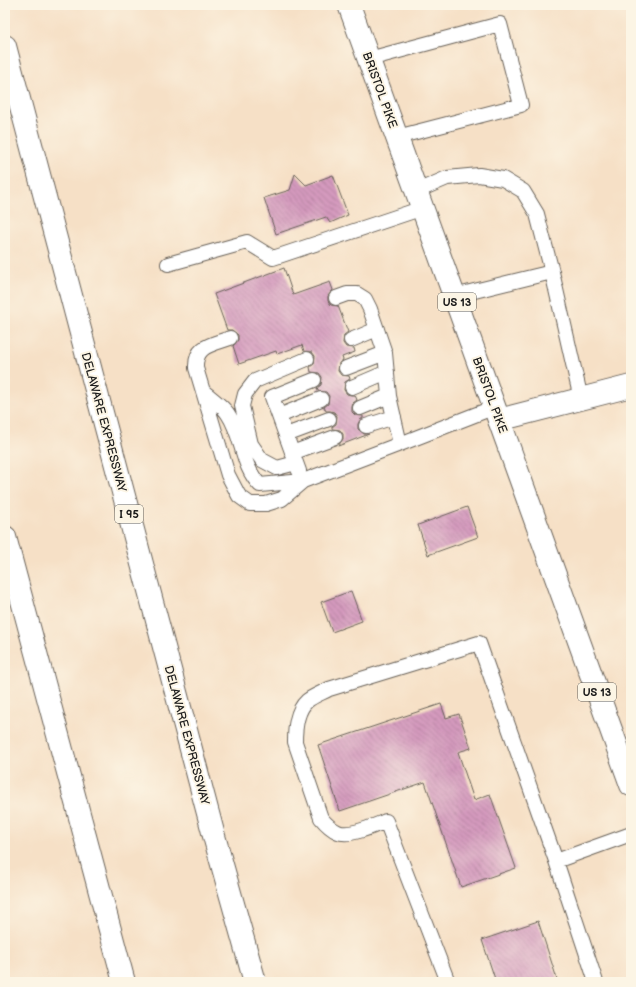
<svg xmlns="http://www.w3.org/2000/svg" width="636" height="987" viewBox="0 0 636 987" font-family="'Balsamiq Sans',sans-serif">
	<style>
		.building { fill: url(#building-back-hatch) }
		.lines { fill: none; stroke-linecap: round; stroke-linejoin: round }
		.service-casing { stroke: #686158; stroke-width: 16 }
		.minor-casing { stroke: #686158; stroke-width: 24 }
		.primary-casing { stroke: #686158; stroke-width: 24 }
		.motorway-casing { stroke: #686158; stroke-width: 24 }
		.service { stroke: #fff; stroke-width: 14 }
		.minor { stroke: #fff; stroke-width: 22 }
		.primary { stroke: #fff; stroke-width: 22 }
		.motorway { stroke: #fff; stroke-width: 22 }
		.labels { text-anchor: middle; stroke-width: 4; stroke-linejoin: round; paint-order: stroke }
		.shield { fill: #fcf5e5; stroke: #5f5d58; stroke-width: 1 }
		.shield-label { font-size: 11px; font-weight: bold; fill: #1c1c1c }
		.street-label { font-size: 12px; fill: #1c1c1c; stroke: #fcf5e5 }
	</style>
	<defs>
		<pattern id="building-back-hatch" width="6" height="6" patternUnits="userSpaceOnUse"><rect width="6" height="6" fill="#d49abd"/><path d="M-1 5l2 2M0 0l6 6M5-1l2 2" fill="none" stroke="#ab7d99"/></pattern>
	</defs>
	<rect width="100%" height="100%" fill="#fcf5e5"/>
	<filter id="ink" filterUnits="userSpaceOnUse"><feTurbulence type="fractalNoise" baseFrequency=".025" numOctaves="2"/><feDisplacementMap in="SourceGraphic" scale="8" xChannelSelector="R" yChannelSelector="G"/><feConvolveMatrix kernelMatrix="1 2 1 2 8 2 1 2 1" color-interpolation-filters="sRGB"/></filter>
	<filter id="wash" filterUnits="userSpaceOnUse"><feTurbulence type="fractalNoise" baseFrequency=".012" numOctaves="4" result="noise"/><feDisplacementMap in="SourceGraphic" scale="16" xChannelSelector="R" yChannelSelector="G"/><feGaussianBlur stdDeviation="0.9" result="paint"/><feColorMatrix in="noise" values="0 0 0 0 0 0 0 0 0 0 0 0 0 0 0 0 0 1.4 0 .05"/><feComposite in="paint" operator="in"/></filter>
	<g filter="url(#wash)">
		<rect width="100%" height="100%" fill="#f6e0c6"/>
		<g id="blocks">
			<!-- building -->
			<path class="building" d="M 295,174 L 306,185 L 333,175 L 348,215 L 330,223 L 326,217 L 276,234 L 264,198 L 290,190 Z
				M 284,268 L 293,295 L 330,282 L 333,290 L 328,296 L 328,301 L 331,305 L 338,306 L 348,332 L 344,335 L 343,343 L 346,347 L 354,348 L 355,352 L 342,357 L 343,360 L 339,363 L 338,371 L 341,375 L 349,376 L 350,379 L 345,382 L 344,390 L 347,394 L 351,395 L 355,395 L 357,400 L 353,403 L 352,407 L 352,412 L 355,415 L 363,416 L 363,418 L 360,420 L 358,424 L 358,429 L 364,434 L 369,434 L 338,446 L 343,439 L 343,434 L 340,430 L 332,429 L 332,427 L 336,424 L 337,416 L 334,412 L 330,411 L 326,411 L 324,407 L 328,404 L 329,396 L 326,392 L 318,391 L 317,388 L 321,385 L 322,377 L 319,373 L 311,372 L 310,367 L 314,364 L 315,356 L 312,352 L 304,351 L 302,345 L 277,354 L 276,351 L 239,364 L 233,346 L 238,340 L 238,335 L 232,330 L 227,330 L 214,294 Z
				M 467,507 L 478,537 L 428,555 L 418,525 Z
				M 351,591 L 362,621 L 332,632 L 321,602 Z
				M 441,704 L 446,718 L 459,714 L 471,748 L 458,752 L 474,800 L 490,794 L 516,868 L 461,887 L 425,782 L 340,811 L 318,745 Z
				M 538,921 L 558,982 L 496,982 L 482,940 Z"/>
		</g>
	</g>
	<g filter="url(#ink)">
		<use href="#blocks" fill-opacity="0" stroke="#686158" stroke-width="1"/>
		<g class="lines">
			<defs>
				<path id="service" d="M 369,59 L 500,24 L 521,105 L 397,137
					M 417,191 L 447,178 L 479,175 L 503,179 L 523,191 L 537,214 L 552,272 L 581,399
					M 168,264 L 247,242 L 273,258 L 423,208
					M 454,296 L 552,272
					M 336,298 L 347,294 L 357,294 L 365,299 L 370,309 L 385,353 L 389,396 L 400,444 L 495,407
					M 230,338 C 212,345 195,345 196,368 L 228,475 L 239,496 L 250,504 L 266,504 L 282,499 L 303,481
					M 351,340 L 377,329
					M 346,368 L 385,353
					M 352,387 L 387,372
					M 203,391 C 211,398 223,406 228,414 C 243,436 241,466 260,485 L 303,481 L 400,444
					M 360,408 L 389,396
					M 279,416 L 321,399
					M 366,426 L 394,417
					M 286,435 L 329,419
					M 292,453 L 335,437
					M 296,463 L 277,468 L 262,460 L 251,444 L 242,406 L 245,394 L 255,381 L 307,359
					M 299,471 L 272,397 L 314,380
					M 556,861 L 631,834
					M 448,982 L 386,821 C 374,826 349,837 338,832 C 331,829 326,824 321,818 L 295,742 C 295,729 296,711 307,701 C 313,696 322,693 329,689 L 479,643 L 556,861 L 596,982"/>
				<path id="minor" d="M 499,420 L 631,386"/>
				<path id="primary" d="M 349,5 L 631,785"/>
				<path id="motorway" d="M 5,46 L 214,836 L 255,982
					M 5,537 L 124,982"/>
			</defs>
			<!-- service casing -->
			<use href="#service" class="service-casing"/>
			<!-- minor casing -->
			<use href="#minor" class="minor-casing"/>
			<!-- primary casing -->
			<use href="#primary" class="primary-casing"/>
			<!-- motorway casing -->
			<use href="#motorway" class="motorway-casing"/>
			<!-- service -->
			<use href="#service" class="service"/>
			<!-- minor -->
			<use href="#minor" class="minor"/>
			<!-- primary -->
			<use href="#primary" class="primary"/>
			<!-- motorway -->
			<use href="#motorway" class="motorway"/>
		</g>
	</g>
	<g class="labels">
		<!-- shield labels -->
		<g class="shield">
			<rect x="438" y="293" width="38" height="18" rx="3"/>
			<rect x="115" y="505" width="28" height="18" rx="3"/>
			<rect x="578" y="683" width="38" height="18" rx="3"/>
		</g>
		<g class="shield-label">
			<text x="457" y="306">US 13</text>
			<text x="129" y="518">I 95</text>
			<text x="597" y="696">US 13</text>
		</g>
		<!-- street labels -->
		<g class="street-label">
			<text transform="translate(380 90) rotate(70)" y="4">BRISTOL PIKE</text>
			<text transform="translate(490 395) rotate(70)" y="4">BRISTOL PIKE</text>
			<text transform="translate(104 422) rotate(75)" y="4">DELAWARE EXPRESSWAY</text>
			<text transform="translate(187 735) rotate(75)" y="4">DELAWARE EXPRESSWAY</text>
		</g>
	</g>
	<!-- margin -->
	<rect width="636" height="987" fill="none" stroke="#fcf5e5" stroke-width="20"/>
</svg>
